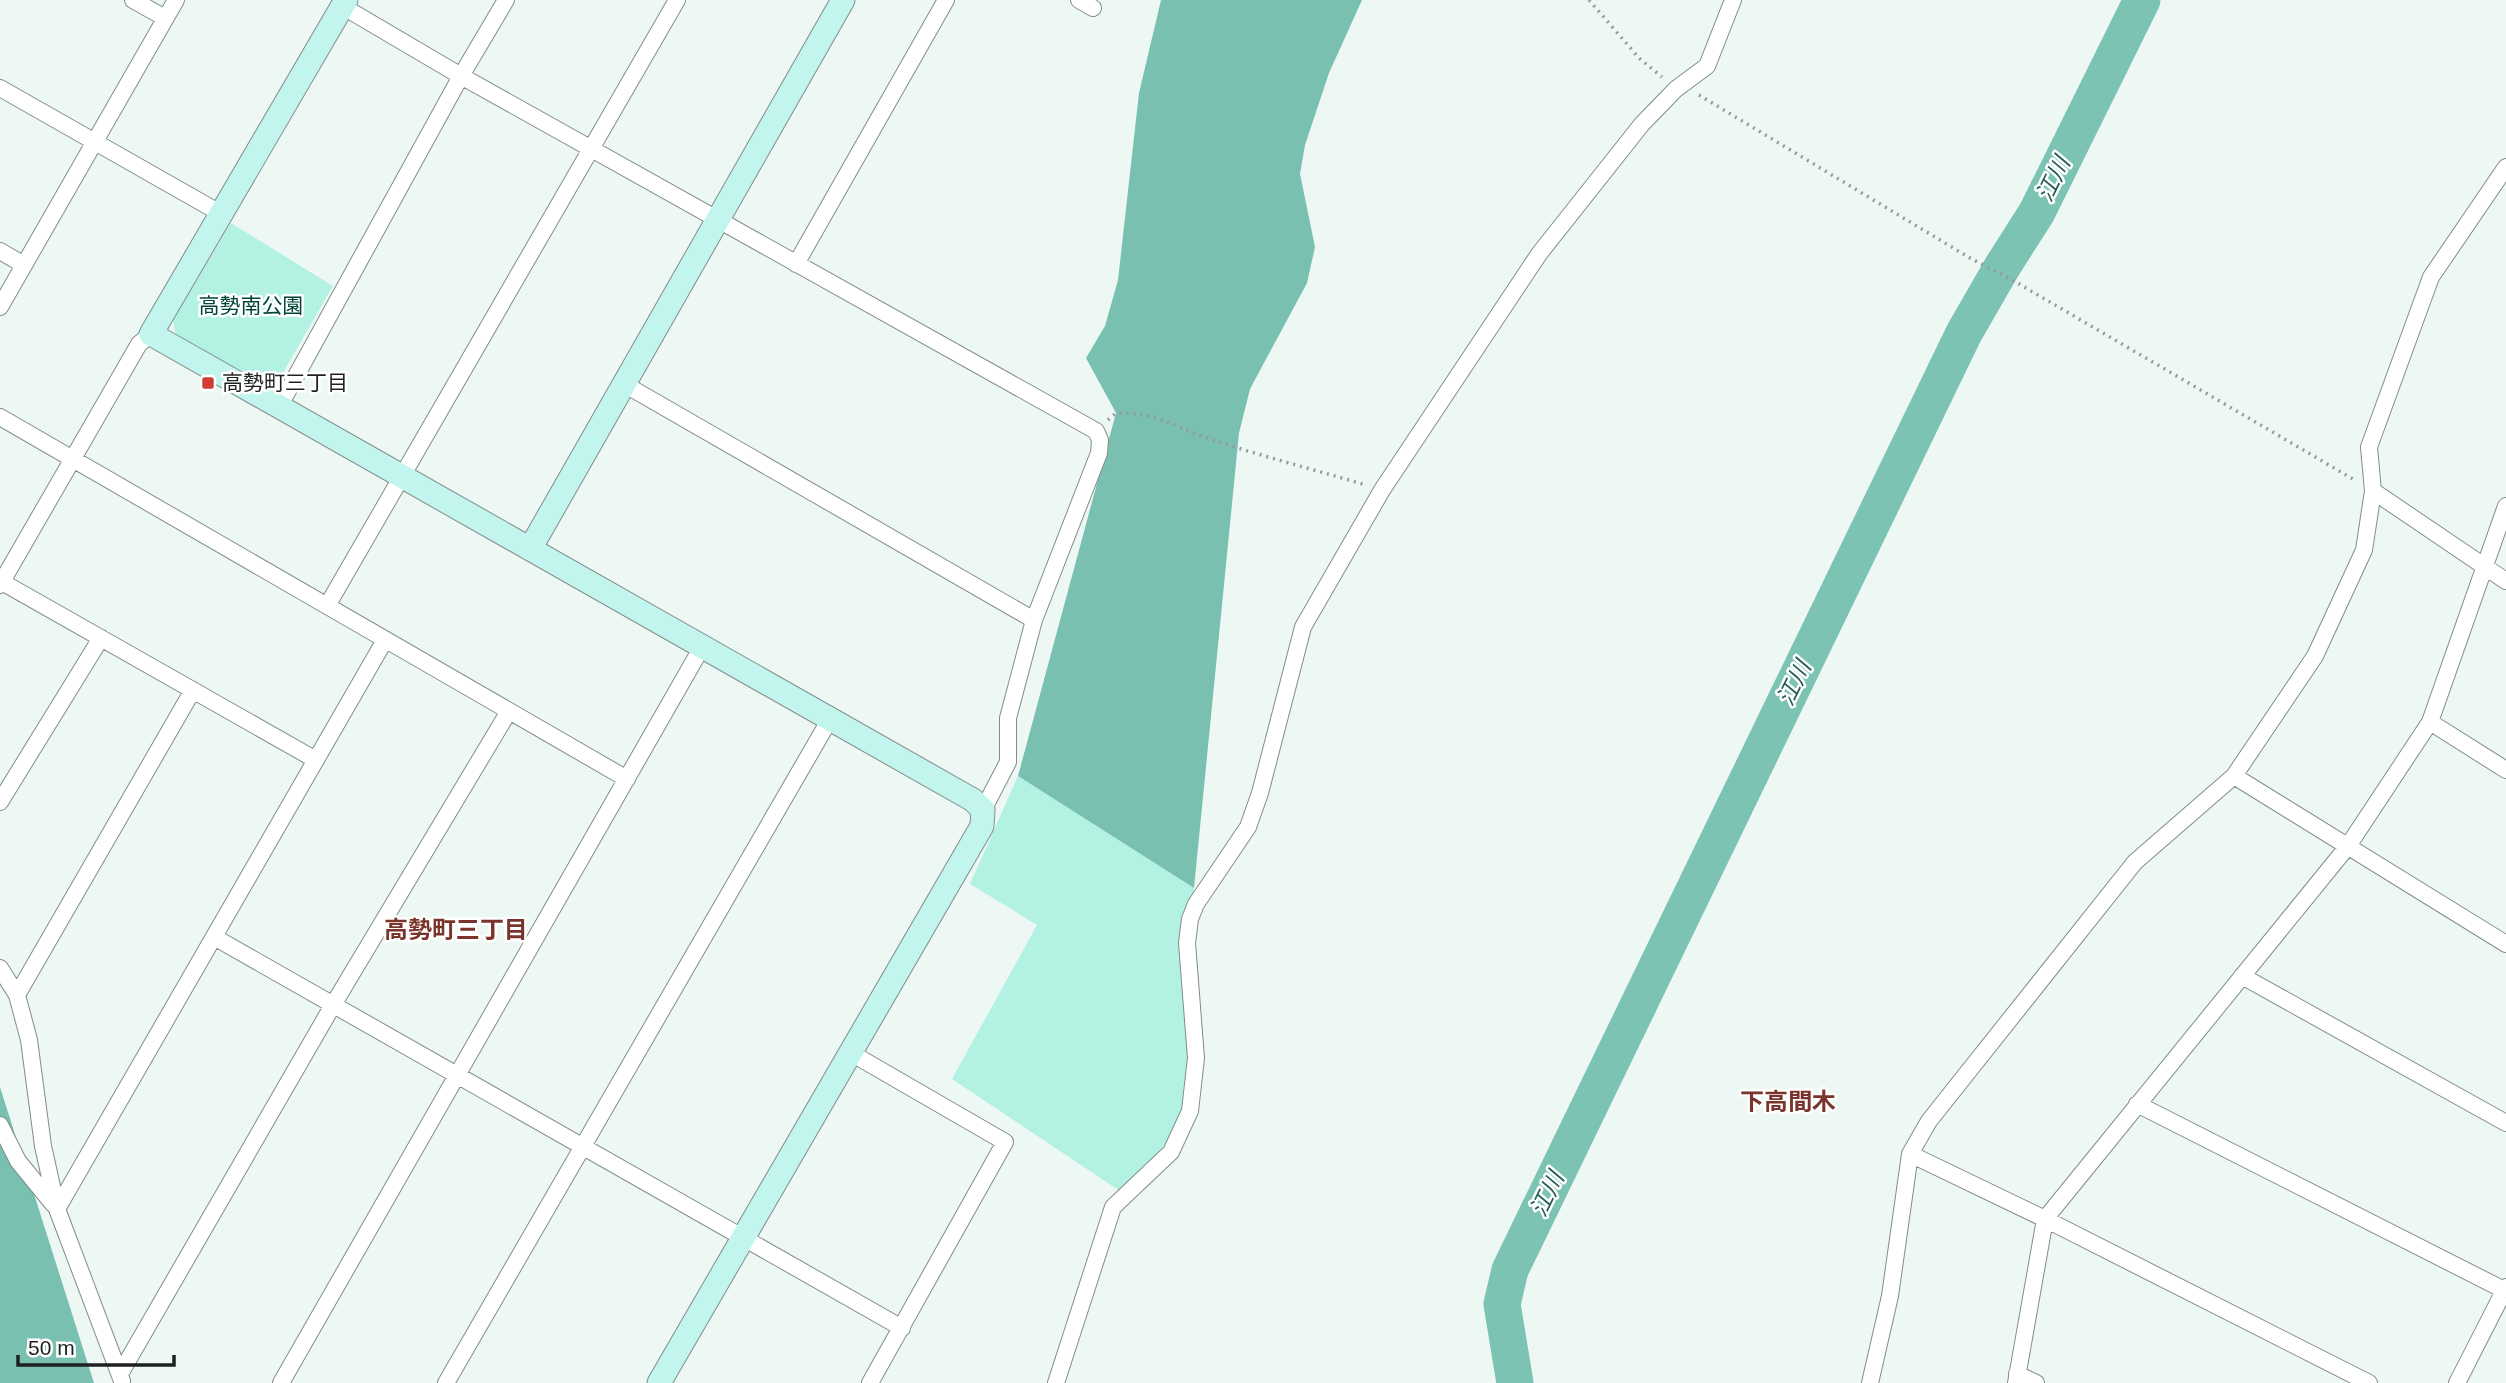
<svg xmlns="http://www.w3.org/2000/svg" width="2506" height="1383" viewBox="0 0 2506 1383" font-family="Helvetica,'Noto Sans JP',sans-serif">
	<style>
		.green { fill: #b3f2e3 }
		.forest { fill: #79c0b0 }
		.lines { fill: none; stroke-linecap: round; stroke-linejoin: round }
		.river { stroke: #7cc3b3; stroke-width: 37 }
		.street-casing { stroke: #828c8a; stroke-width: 18 }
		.secondary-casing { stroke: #828c8a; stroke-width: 25 }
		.path { stroke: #939b99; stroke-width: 3.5; stroke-dasharray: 2 5; stroke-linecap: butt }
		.street { stroke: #fff; stroke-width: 16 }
		.secondary { stroke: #c2f5ed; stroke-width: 23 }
		.poi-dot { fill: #cd3f35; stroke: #fff; stroke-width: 2.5 }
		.labels { text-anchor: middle; stroke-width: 5; stroke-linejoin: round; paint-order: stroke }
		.park-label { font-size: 21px; fill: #01443a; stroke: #fff }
		.poi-label { font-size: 21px; fill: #1d2120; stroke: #fff; text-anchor: start }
		.water-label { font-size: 23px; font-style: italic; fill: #225c51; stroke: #fff }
		.quarter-label { font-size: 24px; font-weight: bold; fill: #7a342c; stroke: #fff }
	</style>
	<rect width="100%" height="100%" fill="#edf8f5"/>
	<!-- green -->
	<path class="green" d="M 231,223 L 333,286 L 280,378 L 263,385 L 176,337 L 173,320 Z
		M 1018,776 L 1194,888 L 1190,1111 L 1126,1195 L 952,1079 L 1037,925 L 970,884 Z"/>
	<!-- forest -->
	<path class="forest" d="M 1161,0 L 1362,0 L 1329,73 L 1305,145 L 1300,174 L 1315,247 L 1307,283 L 1250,389 L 1239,433 L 1194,888 L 1018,776 L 1116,413 L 1086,358 L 1105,326 L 1118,280 L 1139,93 Z
		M 0,1087 L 94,1383 L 0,1383 Z"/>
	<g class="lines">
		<!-- river -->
		<path class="river" d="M 1515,1383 L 1502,1304 L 1510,1270 L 1964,333 L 2002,267 L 2037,212 L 2142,0"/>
		<defs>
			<path id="street" d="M 133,0 L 165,18
				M 1079,0 L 1093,8
				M 342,6 L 461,76 L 1096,431 L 1100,440 L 1099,453 L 1034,620 L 1008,718 L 1008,762 L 983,810
				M 0,88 L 220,213
				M 0,251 L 24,265
				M 796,264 L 946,0
				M 0,307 L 176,0
				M 624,384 L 1034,620
				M 279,407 L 461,76 L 506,0
				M 0,417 L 627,779
				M 2373,491 L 2506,581
				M 2,582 L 316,760
				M 0,585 L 139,344 L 151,334
				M 327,606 L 677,0
				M 2430,722 L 2506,770
				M 2234,776 L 2506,944
				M 0,802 L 101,638
				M 214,937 L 902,1328
				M 0,968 L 17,995 L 29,1040 L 43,1146 L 57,1209 L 122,1381
				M 2242,976 L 2506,1123
				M 17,995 L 193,690
				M 851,1053 L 1005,1142 L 870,1383
				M 2137,1104 L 2504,1290
				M 0,1125 L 18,1161 L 53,1204
				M 1910,1154 L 2045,1219 L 2369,1383
				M 57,1209 L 385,640
				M 120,1374 L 333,1005 L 509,711
				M 2017,1374 L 2036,1383
				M 281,1383 L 702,647
				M 446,1383 L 830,719
				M 1056,1383 L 1113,1207 L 1171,1152 L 1190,1111 L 1196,1058 L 1187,943 L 1190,919 L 1196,904 L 1248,827 L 1260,793 L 1303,627 L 1382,490 L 1539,254 L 1642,124 L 1676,89 L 1707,66 L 1733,0
				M 1870,1383 L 1890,1296 L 1910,1154 L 1929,1121 L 2135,862 L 2234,776 L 2315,656 L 2364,550 L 2373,491 L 2369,447 L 2431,277 L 2506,167
				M 2016,1383 L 2045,1219 L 2348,846 L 2430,722 L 2506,506
				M 2457,1383 L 2506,1287"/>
			<path id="secondary" d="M 346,0 L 151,334 L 973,800 L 983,810 L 982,826 L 659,1383
				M 530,549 L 843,0"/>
		</defs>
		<!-- street casing -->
		<use href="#street" class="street-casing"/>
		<!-- secondary casing -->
		<use href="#secondary" class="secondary-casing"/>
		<!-- path -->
		<path class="path" d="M 1589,0 L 1639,58 L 1662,77
			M 1699,95 L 1970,258 L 2014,281 L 2353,479
			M 1108,420 L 1116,413 C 1156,412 1170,425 1204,437 C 1257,455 1312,469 1366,485"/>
		<!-- street -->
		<use href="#street" class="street"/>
		<!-- secondary -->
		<use href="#secondary" class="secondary"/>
	</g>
	<!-- markers -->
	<rect class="poi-dot" x="201" y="376" width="14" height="14" rx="3.5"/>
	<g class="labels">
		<!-- park labels -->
		<g class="park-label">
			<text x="251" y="313">高勢南公園</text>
		</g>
		<!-- poi labels -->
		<g class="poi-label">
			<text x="222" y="390">高勢町三丁目</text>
		</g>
		<!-- water labels -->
		<g class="water-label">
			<text transform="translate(2053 179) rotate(-64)" y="8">江川</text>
			<text transform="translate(1794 683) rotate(-64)" y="8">江川</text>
			<text transform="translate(1547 1194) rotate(-64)" y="8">江川</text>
		</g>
		<!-- quarter labels -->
		<g class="quarter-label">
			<text x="456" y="938">高勢町三丁目</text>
			<text x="1788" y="1110">下高間木</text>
		</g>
	</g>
	<!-- scale -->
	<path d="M18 1355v10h156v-10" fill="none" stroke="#1d2120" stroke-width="3.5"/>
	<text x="28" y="1355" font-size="21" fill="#1d2120" stroke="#ffffff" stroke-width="5" paint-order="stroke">50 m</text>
</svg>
